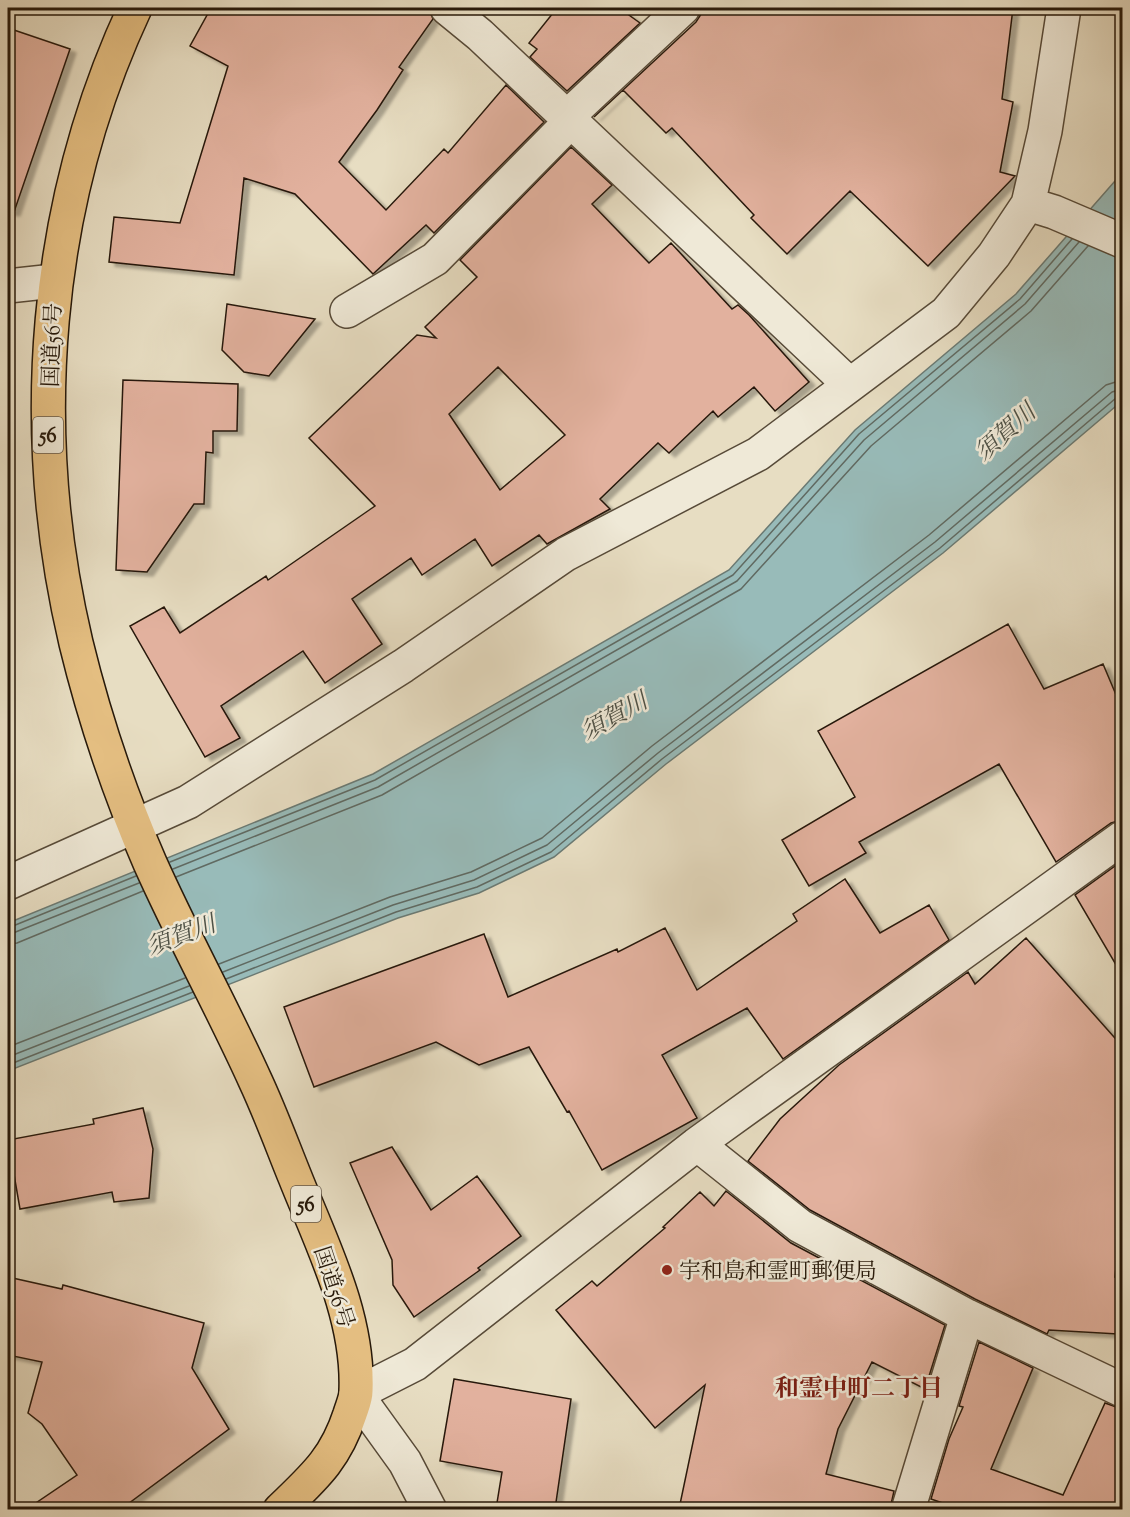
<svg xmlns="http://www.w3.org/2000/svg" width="1130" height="1517" viewBox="0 0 1130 1517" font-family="'Sorts Mill Goudy','Noto Serif JP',serif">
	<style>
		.water { fill: #98bbb9; stroke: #6b7a73; stroke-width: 1.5 }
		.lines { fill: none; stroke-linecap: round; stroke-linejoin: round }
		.shore { stroke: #606a62; stroke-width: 1.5 }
		.building { fill: #e2b19e; stroke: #27190a; stroke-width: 1.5; fill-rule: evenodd; filter: url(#shadow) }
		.minor-casing { stroke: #574a38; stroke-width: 36 }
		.highway-casing { stroke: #27190a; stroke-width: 36 }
		.minor { stroke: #efe9d7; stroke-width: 33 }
		.highway { stroke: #e4be81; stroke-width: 33 }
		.poi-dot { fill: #8f2418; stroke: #efe9d7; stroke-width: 2 }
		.labels { text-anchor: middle; stroke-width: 5; stroke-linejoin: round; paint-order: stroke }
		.shield { fill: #efe9d7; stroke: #635748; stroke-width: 1.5 }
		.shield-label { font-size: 21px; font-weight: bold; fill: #27190a }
		.street-label { font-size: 22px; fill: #27190a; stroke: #efe9d7 }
		.poi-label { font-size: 22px; fill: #27190a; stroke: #efe9d7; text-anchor: start }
		.water-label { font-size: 24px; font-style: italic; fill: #4f5247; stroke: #efe9d7 }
		.neighbourhood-label { font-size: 24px; font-weight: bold; fill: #7a1f14; stroke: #efe9d7 }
	</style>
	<defs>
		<filter id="shadow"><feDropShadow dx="6" dy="4" stdDeviation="1.5" flood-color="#0004"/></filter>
	</defs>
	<rect width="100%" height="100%" fill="#e7ddc2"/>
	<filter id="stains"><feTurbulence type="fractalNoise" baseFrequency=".00333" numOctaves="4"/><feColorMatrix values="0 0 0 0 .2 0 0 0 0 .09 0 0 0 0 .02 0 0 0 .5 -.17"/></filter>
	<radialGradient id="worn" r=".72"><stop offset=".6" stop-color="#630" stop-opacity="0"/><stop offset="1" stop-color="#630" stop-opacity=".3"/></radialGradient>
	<!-- water -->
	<path class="water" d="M 1122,173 L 1122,401 L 943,553 L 666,764 L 554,857 L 479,893 L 398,918 L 8,1071 L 8,923 L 373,774 L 729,570 L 855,430 L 1016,294 Z"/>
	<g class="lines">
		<!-- shore -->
		<path class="shore" d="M 170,862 L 375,780 L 733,575 L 859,434 L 1020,299 L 1072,239
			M 173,869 L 378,787 L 737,581 L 864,440 L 1025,304 L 1079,242
			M 176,877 L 382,795 L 741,589 L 871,446 L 1031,311 L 1088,246
			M 8,928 L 136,876
			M 8,935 L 139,883
			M 8,944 L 17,943 L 143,891
			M 219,964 L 390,897 L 471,872 L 542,838 L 652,746 L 929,535 L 1106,385 L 1122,380
			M 223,972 L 393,905 L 474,880 L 547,845 L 658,753 L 935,542 L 1112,392 L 1122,389
			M 226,979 L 396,912 L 477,887 L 551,852 L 662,759 L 940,548 L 1116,398 L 1122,397
			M 8,1047 L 185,978
			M 8,1057 L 189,986
			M 8,1065 L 193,992"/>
	</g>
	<!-- building -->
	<path class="building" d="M 211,8 L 429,8 L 433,19 L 399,67 L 403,70 L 377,110 L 339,162 L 386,210 L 444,149 L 448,153 L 506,85 L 544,122 L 434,233 L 426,225 L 373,274 L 295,194 L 244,178 L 234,275 L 109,262 L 114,217 L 180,223 L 228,66 L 190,46 Z
		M 557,8 L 619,8 L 640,23 L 567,91 L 530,57 L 537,49 L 529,43 Z
		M 705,8 L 1013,8 L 1002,99 L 1013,102 L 1000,172 L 1015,176 L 928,266 L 850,191 L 787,254 L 751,218 L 754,215 L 672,128 L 666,133 L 623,90 L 594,117 L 696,22 Z
		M 8,28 L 70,49 L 14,212 L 8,211 Z
		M 571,147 L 612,185 L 592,204 L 649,263 L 671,243 L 732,309 L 738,305 L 749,315 L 809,382 L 775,411 L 754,387 L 718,417 L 713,411 L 669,453 L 658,443 L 600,499 L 610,509 L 547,544 L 539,535 L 492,566 L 475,539 L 422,575 L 411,558 L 352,599 L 382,644 L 325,683 L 303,651 L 221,706 L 240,738 L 205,757 L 130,626 L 164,607 L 180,633 L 266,576 L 268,580 L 375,506 L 309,438 L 417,335 L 436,338 L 425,327 L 477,277 L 460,260 ZM 498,367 L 565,435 L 500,490 L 449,414 Z
		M 227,304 L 315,319 L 269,376 L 244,372 L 222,350 Z
		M 123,380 L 238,384 L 237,431 L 213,431 L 213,453 L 206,452 L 204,504 L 194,504 L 147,572 L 116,570 Z
		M 1008,624 L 1044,689 L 1103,664 L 1122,709 L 1122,820 L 1111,823 L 1056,862 L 999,764 L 859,842 L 866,853 L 809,886 L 782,840 L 855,797 L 818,731 Z
		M 1122,861 L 1122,975 L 1075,895 Z
		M 845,879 L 880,933 L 929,905 L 949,940 L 783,1059 L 747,1008 L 662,1055 L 697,1118 L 602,1170 L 569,1111 L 567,1112 L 529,1047 L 479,1065 L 436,1042 L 314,1087 L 284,1007 L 484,934 L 508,997 L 617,949 L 618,952 L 665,928 L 697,990 L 797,921 L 793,914 Z
		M 1026,938 L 1122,1046 L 1122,1209 L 1115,1277 L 1121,1277 L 1118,1334 L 1049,1330 L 1047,1334 L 975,1299 L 810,1210 L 748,1161 L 780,1119 L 839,1065 L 968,972 L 975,984 Z
		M 143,1108 L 153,1149 L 149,1198 L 114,1202 L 112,1192 L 20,1209 L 8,1140 L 94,1124 L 93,1119 Z
		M 392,1147 L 431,1210 L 477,1176 L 521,1236 L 478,1268 L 480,1270 L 414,1317 L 393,1285 L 392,1260 L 350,1163 Z
		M 726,1191 L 791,1243 L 945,1325 L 925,1389 L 872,1362 L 838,1429 L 826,1474 L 894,1491 L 890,1509 L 679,1509 L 705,1385 L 655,1428 L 556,1310 L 592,1281 L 597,1286 L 665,1228 L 663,1227 L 700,1192 L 714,1206 Z
		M 8,1277 L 62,1289 L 63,1285 L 204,1323 L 192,1368 L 229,1429 L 121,1509 L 27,1509 L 77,1475 L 42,1424 L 28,1413 L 42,1362 L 8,1355 Z
		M 979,1342 L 1033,1368 L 991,1469 L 1063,1495 L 1105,1403 L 1122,1409 L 1122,1509 L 960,1509 L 931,1499 L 949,1439 L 963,1407 L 959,1406 Z
		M 454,1379 L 571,1399 L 555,1509 L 496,1509 L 502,1472 L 440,1461 Z"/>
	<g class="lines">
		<defs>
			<path id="minor" d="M 447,8 L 480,35 L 849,384
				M 567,117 L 683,8
				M 1028,204 L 1054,212 L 1122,241
				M 8,286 L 54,281
				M 347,311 L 435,259 L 571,121
				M 8,883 L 188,802 L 403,666 L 566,554 L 758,454 L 946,313 L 994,255 L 1028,204 L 1045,131 L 1064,8
				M 697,1144 L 800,1226 L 967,1316 L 1122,1390
				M 430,1510 L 405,1462 L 356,1394 L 415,1364 L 697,1144 L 1122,838
				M 908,1510 L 967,1316"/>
			<path id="highway" d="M 135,8 C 43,205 26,431 76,643 C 94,717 120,794 150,863 C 183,937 222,1007 255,1080 C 270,1112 282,1145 295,1177 C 322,1245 359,1316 356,1391 C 356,1399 352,1407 350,1414 C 335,1460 313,1478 280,1510"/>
		</defs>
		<!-- minor casing -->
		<use href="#minor" class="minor-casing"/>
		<!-- highway casing -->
		<use href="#highway" class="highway-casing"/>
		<!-- minor -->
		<use href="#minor" class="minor"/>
		<!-- highway -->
		<use href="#highway" class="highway"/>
	</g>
	<!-- markers -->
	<circle class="poi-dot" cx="667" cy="1270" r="6"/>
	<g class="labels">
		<!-- shield labels -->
		<g class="shield">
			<rect x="33" y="417" width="30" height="36" rx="4.5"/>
			<rect x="291" y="1186" width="30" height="36" rx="4.5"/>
		</g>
		<g class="shield-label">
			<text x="48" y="442">56</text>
			<text x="306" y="1211">56</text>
		</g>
		<!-- street labels -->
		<g class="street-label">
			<text transform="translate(51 345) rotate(-88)" y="8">国道56号</text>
			<text transform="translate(335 1287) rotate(72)" y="8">国道56号</text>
		</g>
		<!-- poi labels -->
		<g class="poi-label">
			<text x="679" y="1278">宇和島和霊町郵便局</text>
		</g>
		<!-- water labels -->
		<g class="water-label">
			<text transform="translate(1005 432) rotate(-42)" y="8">須賀川</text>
			<text transform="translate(614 716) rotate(-29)" y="8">須賀川</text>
			<text transform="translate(181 935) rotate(-21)" y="8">須賀川</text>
		</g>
		<!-- neighbourhood labels -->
		<g class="neighbourhood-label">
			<text x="859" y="1396">和霊中町二丁目</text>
		</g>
	</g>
	<!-- margin -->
	<rect width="1130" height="1517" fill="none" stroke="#e7ddc2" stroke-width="30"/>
	<rect x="9" y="9" width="1112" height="1499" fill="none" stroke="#27190a" stroke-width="3"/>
	<rect x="15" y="15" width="1100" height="1487" fill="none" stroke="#27190a" stroke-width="1.5"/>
	<rect width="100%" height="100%" filter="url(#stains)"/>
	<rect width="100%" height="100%" fill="url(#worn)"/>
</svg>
